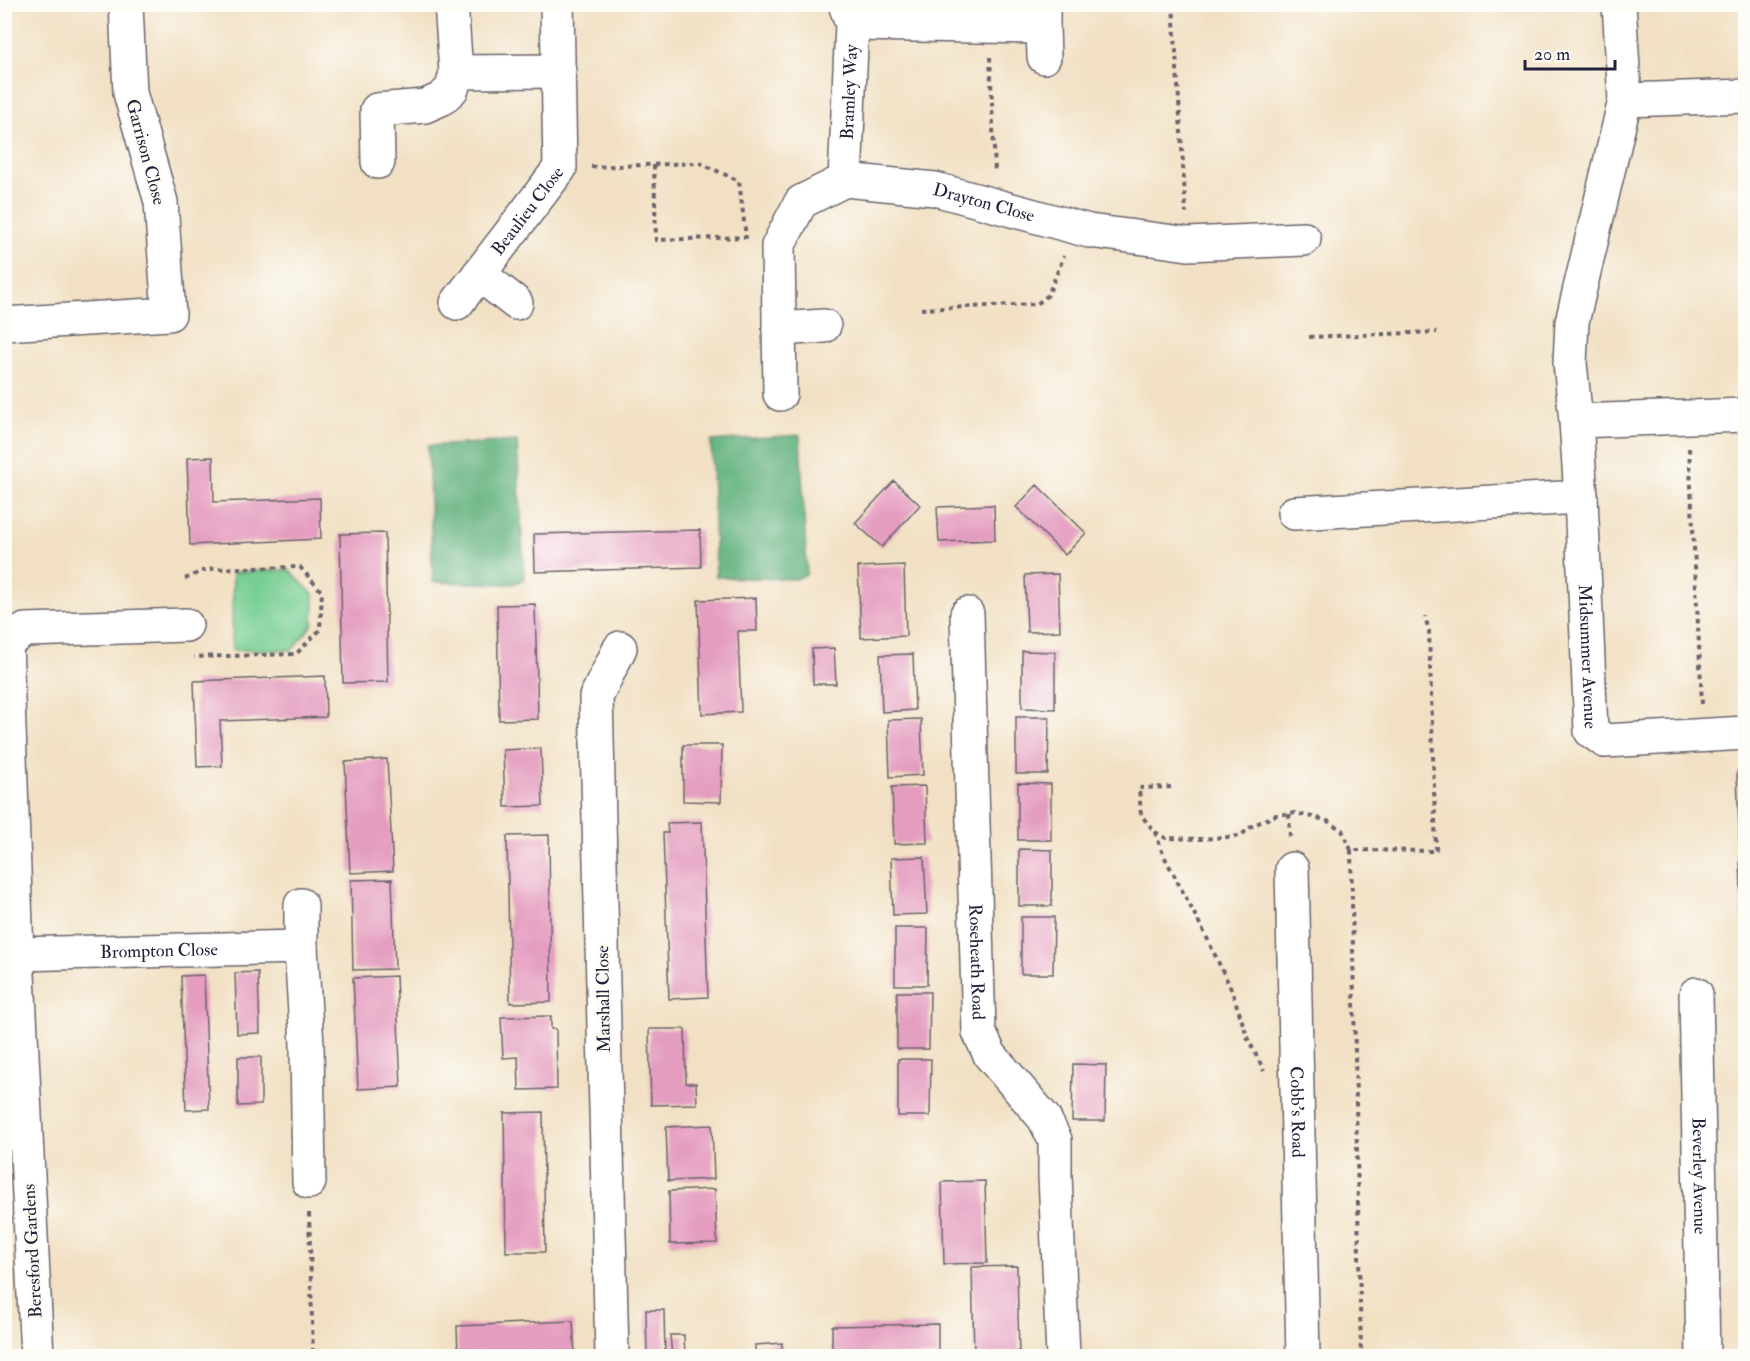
<svg xmlns="http://www.w3.org/2000/svg" width="1750" height="1361" viewBox="0 0 1750 1361" font-family="'IM FELL Double Pica',serif">
	<style>
		.green { fill: #76ce93; stroke: #4c7867; stroke-width: 1.5 }
		.forest { fill: #60b17d; stroke: #416a5c; stroke-width: 1.5 }
		.building { fill: #e49cbf }
		.lines { fill: none; stroke-linecap: round; stroke-linejoin: round }
		.minor-casing { stroke: #6a646b; stroke-width: 36 }
		.path { stroke: #6a646b; stroke-width: 4; stroke-dasharray: 4.5 4.5; stroke-linecap: butt }
		.minor { stroke: #fff; stroke-width: 33 }
		.labels { text-anchor: middle; stroke-width: 6; stroke-linejoin: round; paint-order: stroke }
		.street-label { font-size: 18px; fill: #22223b; stroke: #fdfcf7 }
	</style>
	<rect width="100%" height="100%" fill="#fdfcf7"/>
	<filter id="ink" filterUnits="userSpaceOnUse"><feTurbulence type="fractalNoise" baseFrequency=".0167" numOctaves="2"/><feDisplacementMap in="SourceGraphic" scale="12" xChannelSelector="R" yChannelSelector="G"/><feConvolveMatrix kernelMatrix="1 2 1 2 8 2 1 2 1" color-interpolation-filters="sRGB"/></filter>
	<filter id="wash" filterUnits="userSpaceOnUse"><feTurbulence type="fractalNoise" baseFrequency=".008" numOctaves="4" result="noise"/><feDisplacementMap in="SourceGraphic" scale="24" xChannelSelector="R" yChannelSelector="G"/><feGaussianBlur stdDeviation="1.35" result="paint"/><feColorMatrix in="noise" values="0 0 0 0 0 0 0 0 0 0 0 0 0 0 0 0 0 1.4 0 .05"/><feComposite in="paint" operator="in"/></filter>
	<g filter="url(#wash)">
		<rect width="100%" height="100%" fill="#f1e0c3"/>
		<!-- green -->
		<path class="green" d="M 289,570 L 314,595 L 313,624 L 292,650 L 232,650 L 233,572 Z"/>
		<!-- forest -->
		<path class="forest" d="M 800,435 L 807,574 L 796,579 L 716,577 L 711,441 Z
			M 517,441 L 524,579 L 513,584 L 433,582 L 428,446 Z"/>
		<g id="blocks">
			<!-- building -->
			<path class="building" d="M 213,457 L 214,502 L 320,498 L 321,539 L 190,545 L 187,458 Z
				M 894,481 L 920,505 L 882,547 L 855,523 Z
				M 1037,485 L 1086,533 L 1065,555 L 1016,507 Z
				M 994,505 L 995,540 L 939,542 L 937,507 Z
				M 700,530 L 701,567 L 535,572 L 534,534 Z
				M 385,533 L 388,682 L 343,683 L 340,534 Z
				M 904,565 L 906,636 L 861,638 L 858,567 Z
				M 1058,574 L 1060,631 L 1027,632 L 1025,575 Z
				M 756,598 L 757,631 L 738,631 L 741,712 L 702,714 L 698,600 Z
				M 535,604 L 538,719 L 499,720 L 497,605 Z
				M 834,648 L 836,684 L 813,684 L 812,649 Z
				M 1022,651 L 1055,652 L 1055,709 L 1022,708 Z
				M 913,654 L 915,710 L 882,712 L 880,655 Z
				M 325,676 L 326,717 L 220,721 L 222,766 L 197,767 L 194,681 Z
				M 1016,717 L 1049,717 L 1048,774 L 1016,774 Z
				M 921,719 L 923,775 L 890,777 L 888,720 Z
				M 683,745 L 722,745 L 721,802 L 683,801 Z
				M 541,748 L 543,806 L 505,807 L 503,750 Z
				M 387,759 L 393,871 L 350,873 L 345,762 Z
				M 1746,772 L 1746,919 L 1742,919 L 1737,773 Z
				M 1018,783 L 1051,784 L 1051,840 L 1018,840 Z
				M 925,786 L 927,843 L 894,844 L 892,787 Z
				M 702,822 L 708,997 L 669,999 L 663,833 L 668,833 L 667,823 Z
				M 549,835 L 551,1002 L 510,1003 L 507,836 Z
				M 1019,849 L 1052,850 L 1052,906 L 1019,906 Z
				M 924,857 L 927,914 L 893,915 L 891,858 Z
				M 392,879 L 395,969 L 353,970 L 351,880 Z
				M 1021,917 L 1054,917 L 1053,974 L 1021,974 Z
				M 895,928 L 928,928 L 927,985 L 895,985 Z
				M 258,972 L 260,1033 L 237,1034 L 235,973 Z
				M 204,975 L 209,1109 L 186,1110 L 181,976 Z
				M 396,976 L 401,1087 L 358,1089 L 353,978 Z
				M 897,992 L 930,992 L 929,1049 L 897,1049 Z
				M 551,1016 L 551,1029 L 556,1029 L 557,1089 L 519,1090 L 518,1057 L 503,1058 L 501,1017 Z
				M 649,1029 L 685,1029 L 686,1083 L 696,1083 L 697,1104 L 651,1105 Z
				M 238,1057 L 261,1057 L 261,1105 L 238,1106 Z
				M 898,1059 L 931,1059 L 930,1116 L 898,1116 Z
				M 1073,1064 L 1106,1065 L 1105,1121 L 1072,1121 Z
				M 543,1112 L 545,1252 L 506,1252 L 504,1113 Z
				M 712,1125 L 714,1179 L 668,1181 L 666,1127 Z
				M 985,1181 L 987,1263 L 944,1264 L 942,1182 Z
				M 715,1189 L 717,1243 L 670,1244 L 669,1191 Z
				M 1017,1266 L 1019,1356 L 974,1356 L 972,1267 Z
				M 646,1310 L 664,1310 L 665,1356 L 647,1356 Z
				M 573,1321 L 575,1356 L 458,1356 L 457,1326 Z
				M 938,1324 L 938,1356 L 832,1356 L 832,1326 Z
				M 670,1335 L 684,1335 L 685,1356 L 672,1356 Z
				M 782,1343 L 782,1356 L 755,1356 L 755,1345 Z"/>
		</g>
	</g>
	<g filter="url(#ink)">
		<use href="#blocks" fill-opacity="0" stroke="#6a646b" stroke-width="1.5"/>
		<g class="lines">
			<defs>
				<g id="minor">
					<path d="M 1619,4 L 1625,100 L 1746,96"/>
					<path d="M 852,24 L 1043,27 L 1043,4"/>
					<path d="M 1043,27 L 1044,57"/>
					<path d="M 456,72 L 559,71"/>
					<path d="M 378,162 L 377,110 L 425,106 L 441,99 L 452,89 L 456,72 L 451,4"/>
					<path id="s1" d="M 845,180 L 852,24 L 845,4"/>
					<path d="M 479,274 L 516,303"/>
					<path id="s2" d="M 457,303 L 560,168 L 557,4"/>
					<path d="M 4,324 L 169,314 L 161,202 L 130,93 L 126,4"/>
					<path d="M 779,329 L 824,326"/>
					<path id="s3" d="M 780,394 L 778,246 L 801,202 L 845,180 L 935,189 L 1089,231 L 1167,241 L 1188,244 L 1304,239"/>
					<path id="s4" d="M 1746,415 L 1576,421 L 1581,497 L 1591,731 L 1605,741 L 1746,733"/>
					<path d="M 1576,421 L 1570,363 L 1572,322 L 1625,100"/>
					<path d="M 1294,513 L 1581,497"/>
					<path id="s5" d="M 967,614 L 979,1032 L 990,1055 L 1044,1118 L 1055,1140 L 1055,1176 L 1063,1356"/>
					<path id="s6" d="M 1292,869 L 1303,1356"/>
					<path d="M 301,905 L 301,947"/>
					<path id="s7" d="M 17,954 L 301,947 L 307,1045 L 309,1182"/>
					<path id="s8" d="M 1696,994 L 1703,1356"/>
					<path d="M 37,1356 L 17,954 L 6,643 L 25,630 L 186,625"/>
					<path d="M 612,1356 L 596,697 L 620,648"/>
				</g>
			</defs>
			<!-- minor casing -->
			<use href="#minor" class="minor-casing"/>
			<!-- path -->
			<path class="path" d="M 1173,4 L 1186,213
				M 990,57 L 995,172
				M 591,167 L 700,163 L 739,181 L 746,237 L 656,240 L 654,164
				M 921,309 L 1037,304 L 1048,295 L 1064,256
				M 1309,337 L 1437,332
				M 1689,448 L 1702,704
				M 185,579 L 207,569 L 300,567 L 322,592 L 320,630 L 296,654 L 194,657
				M 1171,787 L 1139,788 L 1141,815 L 1155,832 L 1166,838 L 1201,839 L 1240,836 L 1252,826 L 1276,815 L 1295,813 L 1326,820 L 1342,830 L 1351,850 L 1436,851 L 1429,631 L 1425,616
				M 1289,814 L 1290,838
				M 1155,832 L 1163,854 L 1206,936 L 1232,991 L 1248,1039 L 1264,1071
				M 1351,850 L 1361,1356
				M 309,1213 L 313,1356"/>
			<!-- minor -->
			<use href="#minor" class="minor"/>
		</g>
	</g>
	<g class="labels">
		<!-- street labels -->
		<g class="street-label">
			<text dy="6" stroke="none"><textPath href="#s1" startOffset="88">Bramley Way</textPath></text>
			<text transform="translate(146 152) rotate(75)" y="6">Garrison Close</text>
			<text dy="6" stroke="none"><textPath href="#s3" startOffset="388">Drayton Close</textPath></text>
			<text dy="6" stroke="none"><textPath href="#s2" startOffset="116">Beaulieu Close</textPath></text>
			<text dy="6" stroke="none"><textPath href="#s4" startOffset="406">Midsummer Avenue</textPath></text>
			<text dy="6" stroke="none"><textPath href="#s7" startOffset="142">Brompton Close</textPath></text>
			<text dy="6" stroke="none"><textPath href="#s5" startOffset="348">Roseheath Road</textPath></text>
			<text transform="translate(603 999) rotate(-91)" y="6">Marshall Close</text>
			<text dy="6" stroke="none"><textPath href="#s6" startOffset="243">Cobb's Road</textPath></text>
			<text dy="6" stroke="none"><textPath href="#s8" startOffset="182">Beverley Avenue</textPath></text>
			<text transform="translate(32 1251) rotate(-93)" y="6">Beresford Gardens</text>
		</g>
	</g>
	<!-- margin -->
	<rect width="1750" height="1361" fill="none" stroke="#fdfcf7" stroke-width="24"/>
	<!-- scale -->
	<path d="M1525 60v9h90v-9" fill="none" stroke="#22223b" stroke-width="3"/>
	<text x="1534" y="60" font-size="18" fill="#22223b" stroke="#fdfcf7" stroke-width="4.5" paint-order="stroke">20 m</text>
</svg>
